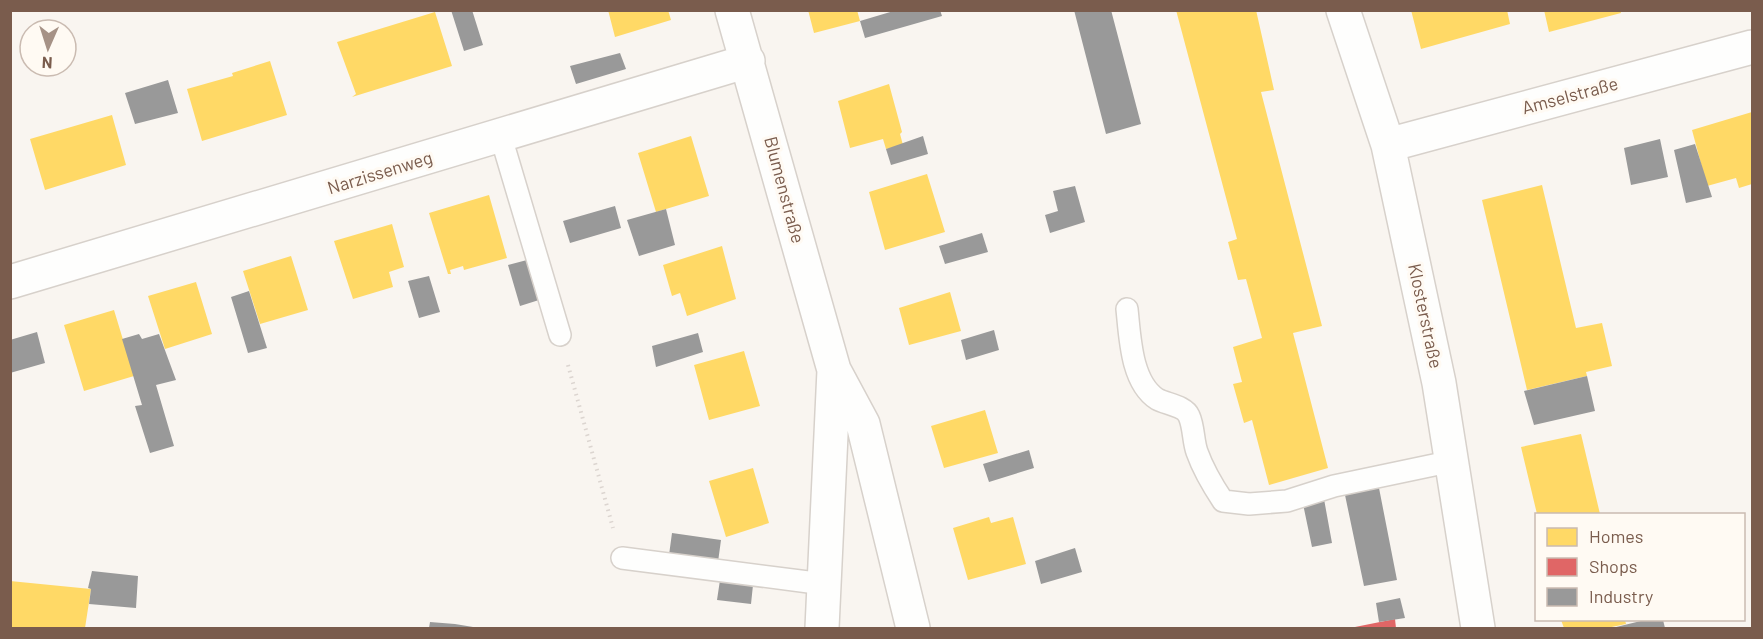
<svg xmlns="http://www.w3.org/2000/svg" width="1763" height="639" viewBox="0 0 1763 639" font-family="Barlow,sans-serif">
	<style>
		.homes { fill: #ffd966 }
		.shops { fill: #e06666 }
		.industry { fill: #999 }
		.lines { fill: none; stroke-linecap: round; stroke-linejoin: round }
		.lane-casing { stroke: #d7d1cb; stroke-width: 24 }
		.street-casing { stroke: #d7d1cb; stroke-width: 36 }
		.path { stroke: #dcd5d0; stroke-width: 4; stroke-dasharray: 1.5 4.5; stroke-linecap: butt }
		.lane { stroke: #fefefd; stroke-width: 21 }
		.street { stroke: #fefefd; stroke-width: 33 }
		.labels { text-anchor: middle; stroke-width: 6; stroke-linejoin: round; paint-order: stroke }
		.street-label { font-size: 18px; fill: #7a5c4d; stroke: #fffaf3 }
	</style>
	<rect width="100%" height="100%" fill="#f9f5f0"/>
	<!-- homes -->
	<path class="homes" d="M 608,10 L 668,10 L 671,20 L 615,37 Z
		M 808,10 L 857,10 L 860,21 L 814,33 Z
		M 1176,10 L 1256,10 L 1274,90 L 1261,92 L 1322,326 L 1293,333 L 1328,468 L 1269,485 L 1252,420 L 1244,423 L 1233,384 L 1242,382 L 1233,347 L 1262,338 L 1246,279 L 1238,280 L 1228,242 L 1237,239 Z
		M 1411,10 L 1507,10 L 1510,24 L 1421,49 Z
		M 1544,10 L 1620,10 L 1621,13 L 1549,32 Z
		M 435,12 L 452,66 L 352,97 L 356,94 L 337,42 Z
		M 270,61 L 287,115 L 202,141 L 187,89 L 233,76 L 232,73 Z
		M 889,84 L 902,132 L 900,134 L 903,145 L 886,149 L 883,139 L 850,148 L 838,101 Z
		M 1752,112 L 1752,184 L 1739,188 L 1736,178 L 1707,186 L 1692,130 Z
		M 112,115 L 126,165 L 45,190 L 30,139 Z
		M 691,136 L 709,196 L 656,212 L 638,153 Z
		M 927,174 L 945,232 L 885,250 L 869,192 Z
		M 1542,185 L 1576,328 L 1602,323 L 1612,366 L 1586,372 L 1587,376 L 1527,390 L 1482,200 Z
		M 489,195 L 507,258 L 464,270 L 463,266 L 450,270 L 451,274 L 448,274 L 429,213 Z
		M 392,224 L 404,267 L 389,272 L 393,287 L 353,299 L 334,241 Z
		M 722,246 L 736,299 L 687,316 L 680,293 L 672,296 L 663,265 Z
		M 291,256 L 308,310 L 260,324 L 243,271 Z
		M 196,282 L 212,334 L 165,349 L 148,296 Z
		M 950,292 L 961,331 L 909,345 L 899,308 Z
		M 114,310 L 134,376 L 84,391 L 64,325 Z
		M 744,351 L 760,406 L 709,420 L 694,365 Z
		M 985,410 L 998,453 L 944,468 L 931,426 Z
		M 1581,434 L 1600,514 L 1537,514 L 1521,447 Z
		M 753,468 L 769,523 L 726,537 L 709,481 Z
		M 989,517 L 991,523 L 1013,517 L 1026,564 L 968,580 L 953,528 Z
		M 10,581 L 91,589 L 85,628 L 10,628 Z
		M 1561,620 L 1625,620 L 1626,624 L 1607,628 L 1564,628 Z"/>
	<!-- shops -->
	<path class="shops" d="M 1395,619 L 1396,628 L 1355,628 L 1355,627 Z"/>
	<!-- industry -->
	<path class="industry" d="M 451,10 L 472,10 L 483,45 L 464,51 Z
		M 897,10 L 940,10 L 942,16 L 865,38 L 860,21 Z
		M 1074,10 L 1111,10 L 1141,124 L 1106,134 Z
		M 620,53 L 626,69 L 576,84 L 570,66 Z
		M 168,80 L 178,113 L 135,124 L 125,93 Z
		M 923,136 L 928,154 L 891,165 L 886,149 Z
		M 1660,139 L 1668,177 L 1631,185 L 1624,148 Z
		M 1695,144 L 1712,197 L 1686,203 L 1674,150 Z
		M 1075,186 L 1085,222 L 1050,233 L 1045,215 L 1058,211 L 1053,191 Z
		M 615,206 L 621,228 L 570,243 L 563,221 Z
		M 666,209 L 675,245 L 639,256 L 627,220 Z
		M 982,233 L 988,252 L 945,264 L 939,246 Z
		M 527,260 L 539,300 L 520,306 L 508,265 Z
		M 429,276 L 440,312 L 419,318 L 408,281 Z
		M 249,291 L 267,348 L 248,353 L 231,297 Z
		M 994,330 L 999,350 L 966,360 L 961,340 Z
		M 37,332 L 45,363 L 10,373 L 10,340 Z
		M 698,333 L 703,352 L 656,367 L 652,346 Z
		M 139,334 L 142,339 L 159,334 L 176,380 L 156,385 L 174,446 L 150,453 L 135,406 L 142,405 L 122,339 Z
		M 1587,376 L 1595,411 L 1534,425 L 1524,391 Z
		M 1029,450 L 1034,468 L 989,482 L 983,464 Z
		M 1379,488 L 1397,580 L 1364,586 L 1345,495 Z
		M 1324,499 L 1332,543 L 1312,547 L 1303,504 Z
		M 672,533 L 721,540 L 718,562 L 669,555 Z
		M 1075,548 L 1082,572 L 1041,584 L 1035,561 Z
		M 92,571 L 138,576 L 136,608 L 89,604 L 91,589 L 88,588 Z
		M 720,580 L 753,585 L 751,604 L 717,600 Z
		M 1400,598 L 1405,618 L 1379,622 L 1376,603 Z
		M 1645,620 L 1663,620 L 1665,628 L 1612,628 Z
		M 430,622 L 455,624 L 479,628 L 429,628 Z"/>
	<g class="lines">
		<defs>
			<path id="lane" d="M 501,137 L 560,335
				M 1127,309 C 1130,337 1131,382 1157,399 C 1166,404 1185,406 1189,416 C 1194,427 1193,441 1197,452 C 1203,469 1213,486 1223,501 L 1249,504 L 1287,501 L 1334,486 L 1453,461
				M 622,558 L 824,584"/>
			<path id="street" d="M 732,10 L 834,370 L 863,424 L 913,628
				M 1343,10 L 1388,145 L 1439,383 L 1478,628
				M 1388,145 L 1752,47
				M 10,282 L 748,61
				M 822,628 L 834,370"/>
		</defs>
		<!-- lane casing -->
		<use href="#lane" class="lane-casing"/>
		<!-- street casing -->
		<use href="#street" class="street-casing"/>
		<!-- path -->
		<path class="path" d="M 568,365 L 613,528"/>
		<!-- lane -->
		<use href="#lane" class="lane"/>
		<!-- street -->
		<use href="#street" class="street"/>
	</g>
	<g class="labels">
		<!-- street labels -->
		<g class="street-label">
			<text transform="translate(1570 96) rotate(-15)" y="6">Amselstraße</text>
			<text transform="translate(380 173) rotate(-17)" y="6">Narzissenweg</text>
			<text transform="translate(784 190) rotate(75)" y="6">Blumenstraße</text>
			<text transform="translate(1425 316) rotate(78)" y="6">Klosterstraße</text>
		</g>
	</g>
	<!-- border -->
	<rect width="1763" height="639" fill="none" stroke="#7a5c4d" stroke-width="24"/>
	<!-- legend -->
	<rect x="1535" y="513" width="210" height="108" fill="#fffaf3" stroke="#cabbb1" stroke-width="1.5"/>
	<rect x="1547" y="528" width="30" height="18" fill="#ffd966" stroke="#cabbb1" stroke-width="1.5"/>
	<text x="1589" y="543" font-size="18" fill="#7a5c4d">Homes</text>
	<rect x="1547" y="558" width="30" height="18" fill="#e06666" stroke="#cabbb1" stroke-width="1.5"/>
	<text x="1589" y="573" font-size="18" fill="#7a5c4d">Shops</text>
	<rect x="1547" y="588" width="30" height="18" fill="#999999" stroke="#cabbb1" stroke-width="1.5"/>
	<text x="1589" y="603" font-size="18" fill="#7a5c4d">Industry</text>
	<!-- north arrow -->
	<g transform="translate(48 48) rotate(183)"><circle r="28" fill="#fffaf3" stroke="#cabbb1" stroke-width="1.5"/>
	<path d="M0-4.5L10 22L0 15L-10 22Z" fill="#a69286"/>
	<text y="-9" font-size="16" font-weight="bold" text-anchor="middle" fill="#7a5c4d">N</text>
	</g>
</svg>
